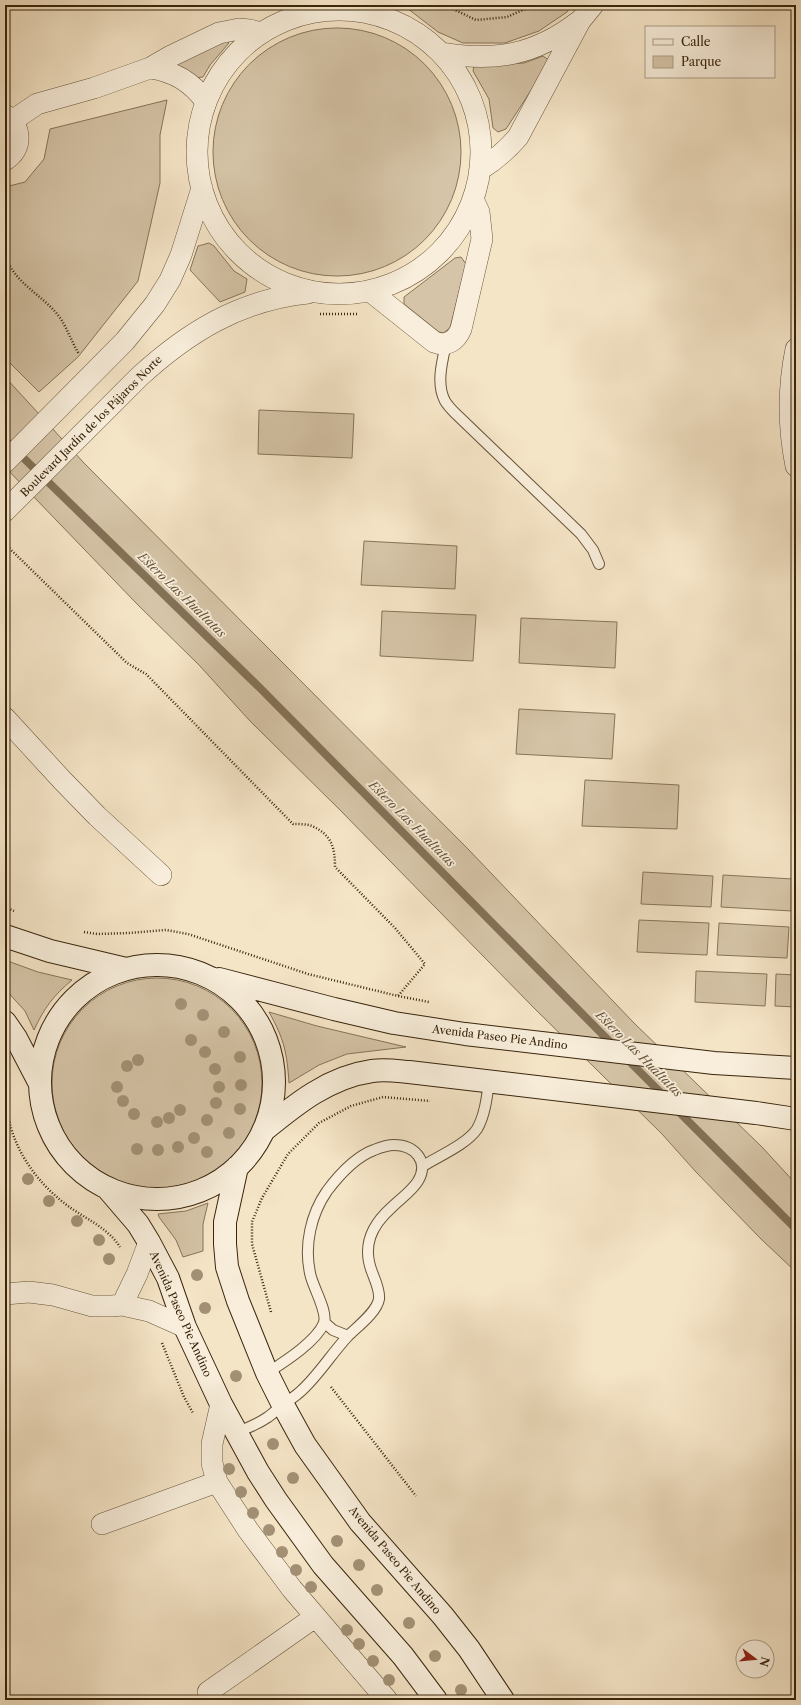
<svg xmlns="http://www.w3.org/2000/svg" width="801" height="1705" viewBox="0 0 801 1705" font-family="'Libre Caslon Text',serif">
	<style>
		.green { fill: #d5c4a7; stroke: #87745a }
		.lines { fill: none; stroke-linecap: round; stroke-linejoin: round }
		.stream { stroke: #837156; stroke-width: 8 }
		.lane-casing { stroke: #68553b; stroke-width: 12 }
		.street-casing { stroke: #68553b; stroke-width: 22 }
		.secondary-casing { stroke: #39250c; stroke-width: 24 }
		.path { stroke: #39250c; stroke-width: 2.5; stroke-dasharray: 1 2; stroke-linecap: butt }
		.lane { stroke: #f8eedb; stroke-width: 10 }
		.street { stroke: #f8eedb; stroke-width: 21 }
		.secondary { stroke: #f8eedb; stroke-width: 22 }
		.tree { fill: #a39176 }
		.labels { text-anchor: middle; stroke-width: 3.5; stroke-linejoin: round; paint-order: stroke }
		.street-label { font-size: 11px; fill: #39250c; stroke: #f8eedb }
		.water-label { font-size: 12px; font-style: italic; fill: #645137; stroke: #f8eedb }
	</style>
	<rect width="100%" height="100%" fill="#f5e5c7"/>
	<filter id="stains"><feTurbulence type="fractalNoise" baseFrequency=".005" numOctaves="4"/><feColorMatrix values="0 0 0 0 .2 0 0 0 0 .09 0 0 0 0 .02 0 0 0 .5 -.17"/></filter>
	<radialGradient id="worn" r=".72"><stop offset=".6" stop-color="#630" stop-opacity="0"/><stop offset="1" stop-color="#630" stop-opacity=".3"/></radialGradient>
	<!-- green -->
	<path class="green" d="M 403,5 L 572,5 L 567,12 L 539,31 L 505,43 L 463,43 L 438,32 Z
		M213 152a124 124 0 1 1 248 0a124 124 0 1 1-248 0Z
		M 223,36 L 229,43 L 210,65 L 203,77 L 194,78 L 176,65 Z
		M 543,56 L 550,61 L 506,129 L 498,132 L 493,128 L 489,99 L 473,71 L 474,66 L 524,63 Z
		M 167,100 L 160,135 L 160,183 L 138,281 L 78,357 L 39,392 L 5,358 L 5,187 L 25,182 L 44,159 L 50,129 Z
		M 209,243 L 214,246 L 234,271 L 247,279 L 245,292 L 220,302 L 190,270 L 198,246 Z
		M 461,257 L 466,264 L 450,328 L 443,333 L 439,332 L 404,304 L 404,297 L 455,258 Z
		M 5,377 L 84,463 L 469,850 L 634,1023 L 762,1147 L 796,1184 L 796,1272 L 761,1239 L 696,1172 L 662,1134 L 534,1008 L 340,810 L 250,721 L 199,665 L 137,604 L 5,467 Z
		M 259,410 L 354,414 L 352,458 L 258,454 Z
		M 364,541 L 457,546 L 455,589 L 361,585 Z
		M 382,611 L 476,615 L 473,661 L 380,656 Z
		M 521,618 L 617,622 L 615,668 L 519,663 Z
		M 519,709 L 615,714 L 612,759 L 516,754 Z
		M 585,780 L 679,785 L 677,829 L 582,826 Z
		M 643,872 L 713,876 L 711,907 L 641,904 Z
		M 723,875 L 793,879 L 792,911 L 721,907 Z
		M 639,920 L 709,923 L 707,955 L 637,952 Z
		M 719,923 L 789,927 L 787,958 L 717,955 Z
		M 5,960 L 38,972 L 72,980 C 54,995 44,1008 34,1030 L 25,1011 L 5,989 Z
		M 696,971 L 767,974 L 765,1006 L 695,1002 Z
		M 776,974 L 796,975 L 796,1007 L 775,1006 Z
		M52 1083a105 105 0 1 1 210 0a105 105 0 1 1-210 0Z
		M 269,1012 L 317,1026 L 406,1047 L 347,1054 L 319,1065 L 289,1083 C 287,1052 284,1039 269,1012 Z
		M 208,1203 L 203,1224 L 203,1251 L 183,1257 L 176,1240 L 159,1217 L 158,1214 L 186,1211 Z"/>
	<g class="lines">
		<!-- stream -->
		<path class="stream" d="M 5,440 L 260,688 L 615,1047
			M 625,1057 L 666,1098
			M 675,1108 L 796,1229"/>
		<defs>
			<path id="lane" d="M 446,344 C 442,362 436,384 445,401 C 448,406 452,410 455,413 L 581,534 L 593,550 L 599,564
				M 423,1166 C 439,1156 467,1144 477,1129 C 485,1115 487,1097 489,1081
				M 324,1322 L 333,1330 L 348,1336
				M 237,1432 C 248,1428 258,1424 268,1417 C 274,1413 278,1408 284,1404 C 289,1400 296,1396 301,1391 C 318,1376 332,1353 348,1336 C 357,1327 377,1312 379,1299 C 380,1290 375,1280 372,1272 C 362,1246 371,1226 391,1208 C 400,1199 412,1191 418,1181 C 430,1161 414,1145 394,1145 C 388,1145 379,1148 374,1150 C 355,1157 339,1175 327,1191 C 311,1214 304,1245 310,1273 C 312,1286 328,1311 324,1323 C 316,1342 284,1362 267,1373"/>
			<path id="street" d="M197 152a142 142 0 1 1 284 0a142 142 0 1 1-284 0Z
				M 442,53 C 495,62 535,55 578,22
				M 150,68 C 175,72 192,82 206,102
				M 5,115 C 22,127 23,149 5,160
				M 12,121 L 37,104 L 94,88 L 150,68 L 169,57 L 219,33 L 239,29 L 250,30 L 261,33
				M 481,169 C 495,160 507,150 518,137 L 580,21 L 593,5
				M 370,291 L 434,342 C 447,347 456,341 461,329 L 482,239 L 479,212 L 473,199
				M 796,349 C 788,388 788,426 796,466
				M 5,462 L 125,341 L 155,304 L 170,280 L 181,255 L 202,188
				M 5,511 L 139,377 C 188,332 240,300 308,293
				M 5,718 L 62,780 L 97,816 L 161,875
				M 5,1294 L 29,1292 L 53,1295 L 92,1306 L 112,1306 L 122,1305 L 149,1311 L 185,1327
				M 122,1305 L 137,1274 L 149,1242
				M 221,1404 L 212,1444 L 212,1463 L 217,1482 L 248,1530 L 292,1589 L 387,1700
				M 102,1524 L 217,1482
				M 208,1692 L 315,1617"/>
			<path id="secondary" d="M 5,936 L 50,951 L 126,969
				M40 1082a117 117 0 1 1 234 0a117 117 0 1 1-234 0Z
				M 219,979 L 334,1009 L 394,1023 L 465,1034 L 714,1063 L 796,1068
				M 5,1022 L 16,1038 L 40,1084
				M 263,1131 C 296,1104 329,1077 372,1071 C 385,1069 397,1071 409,1072 L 756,1113 L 796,1119
				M 237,1167 L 225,1222 L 225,1244 L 227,1267 L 238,1301 L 267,1373 L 283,1405 L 305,1445 L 360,1522 L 443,1616 L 469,1649 L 503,1700
				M 108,1189 L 138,1224 L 149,1242 L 168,1278 L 185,1327 L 221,1404 L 258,1472 L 276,1500 L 323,1565 L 403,1656 L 436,1700"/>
		</defs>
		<!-- lane casing -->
		<use href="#lane" class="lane-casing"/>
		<!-- street casing -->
		<use href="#street" class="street-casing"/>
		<!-- secondary casing -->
		<use href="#secondary" class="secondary-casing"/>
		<!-- path -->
		<path class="path" d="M 449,5 L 451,8 L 476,20 L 507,17 L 534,5
			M 5,255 C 14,283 41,294 58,315 C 67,327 71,341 79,354
			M 320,314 L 359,314
			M 5,544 L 127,663 L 146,674 L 293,824 C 299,824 307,824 312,826 C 332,835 335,848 335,867 L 395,928 L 425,964 L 398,996
			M 5,907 L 14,911
			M 84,932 L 97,934 L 129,933 L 166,930 L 188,934 L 308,974 L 398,996 L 429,1002
			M 5,1095 C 7,1106 8,1118 11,1128 C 20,1159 42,1187 68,1206 C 86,1219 108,1228 120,1247
			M 271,1312 L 252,1244 L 252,1222 L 262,1198 L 288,1154 L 319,1123 L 351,1106 L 383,1097 L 430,1101
			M 162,1343 L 184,1397 L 193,1413
			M 331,1387 L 416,1496"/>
		<!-- lane -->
		<use href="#lane" class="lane"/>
		<!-- street -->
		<use href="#street" class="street"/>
		<!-- secondary -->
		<use href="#secondary" class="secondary"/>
	</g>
	<!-- trees -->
	<g class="tree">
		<circle cx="181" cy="1004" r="6"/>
		<circle cx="203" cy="1015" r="6"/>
		<circle cx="224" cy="1032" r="6"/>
		<circle cx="191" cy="1040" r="6"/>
		<circle cx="205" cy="1052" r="6"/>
		<circle cx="240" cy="1057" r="6"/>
		<circle cx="138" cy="1060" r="6"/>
		<circle cx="127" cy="1066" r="6"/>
		<circle cx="215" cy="1069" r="6"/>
		<circle cx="241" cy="1085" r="6"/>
		<circle cx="117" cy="1087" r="6"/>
		<circle cx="219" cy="1087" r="6"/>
		<circle cx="123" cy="1101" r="6"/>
		<circle cx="216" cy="1103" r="6"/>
		<circle cx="240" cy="1109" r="6"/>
		<circle cx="180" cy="1110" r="6"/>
		<circle cx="134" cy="1114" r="6"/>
		<circle cx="169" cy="1118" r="6"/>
		<circle cx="207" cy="1120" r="6"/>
		<circle cx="157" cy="1122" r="6"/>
		<circle cx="229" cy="1133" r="6"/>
		<circle cx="194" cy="1138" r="6"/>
		<circle cx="178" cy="1147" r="6"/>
		<circle cx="137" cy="1149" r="6"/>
		<circle cx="158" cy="1150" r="6"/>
		<circle cx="207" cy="1152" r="6"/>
		<circle cx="28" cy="1179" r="6"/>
		<circle cx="49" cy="1201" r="6"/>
		<circle cx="77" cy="1221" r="6"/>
		<circle cx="99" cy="1240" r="6"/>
		<circle cx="109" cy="1259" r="6"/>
		<circle cx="197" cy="1275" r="6"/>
		<circle cx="205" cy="1308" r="6"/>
		<circle cx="236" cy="1376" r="6"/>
		<circle cx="273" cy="1444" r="6"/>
		<circle cx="229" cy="1469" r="6"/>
		<circle cx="293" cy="1478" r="6"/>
		<circle cx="241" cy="1492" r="6"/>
		<circle cx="253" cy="1513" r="6"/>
		<circle cx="269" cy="1530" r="6"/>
		<circle cx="337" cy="1541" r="6"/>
		<circle cx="282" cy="1552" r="6"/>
		<circle cx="359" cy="1565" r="6"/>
		<circle cx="296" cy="1570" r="6"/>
		<circle cx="311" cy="1587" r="6"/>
		<circle cx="377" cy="1590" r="6"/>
		<circle cx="409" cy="1623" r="6"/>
		<circle cx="347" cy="1630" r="6"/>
		<circle cx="359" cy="1644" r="6"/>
		<circle cx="435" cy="1656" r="6"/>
		<circle cx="373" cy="1661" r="6"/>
		<circle cx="389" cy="1680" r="6"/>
		<circle cx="461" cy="1690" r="6"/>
	</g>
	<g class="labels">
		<!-- street labels -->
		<g class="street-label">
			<text transform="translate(91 426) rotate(-45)" y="4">Boulevard Jardín de los Pájaros Norte</text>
			<text transform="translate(500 1037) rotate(7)" y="4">Avenida Paseo Pie Andino</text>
			<text transform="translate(181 1314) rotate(66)" y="4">Avenida Paseo Pie Andino</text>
			<text transform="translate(395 1560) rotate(50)" y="4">Avenida Paseo Pie Andino</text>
		</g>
		<!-- water labels -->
		<g class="water-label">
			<text transform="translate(182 595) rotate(44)" y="4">Estero Las Hualtatas</text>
			<text transform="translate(412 824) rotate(45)" y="4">Estero Las Hualtatas</text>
			<text transform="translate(639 1054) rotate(45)" y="4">Estero Las Hualtatas</text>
		</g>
	</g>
	<!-- margin -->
	<rect width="801" height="1705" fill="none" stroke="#f5e5c7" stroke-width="20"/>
	<rect x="6" y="6" width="789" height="1693" fill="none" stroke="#39250c" stroke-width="2"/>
	<rect x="10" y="10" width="781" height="1685" fill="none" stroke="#39250c"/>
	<!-- legend -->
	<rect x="645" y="26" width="130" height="52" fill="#f8eedb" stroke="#ac9e88"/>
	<rect x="653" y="39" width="20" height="6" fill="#f8eedb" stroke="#ac9e88"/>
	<text x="681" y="46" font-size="12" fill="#39250c">Calle</text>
	<rect x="653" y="56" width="20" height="12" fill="#d5c4a7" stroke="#ac9e88"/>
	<text x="681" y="66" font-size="12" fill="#39250c">Parque</text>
	<!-- north arrow -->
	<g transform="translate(755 1659) rotate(106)"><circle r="19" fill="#f8eedb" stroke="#ac9e88"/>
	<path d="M0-3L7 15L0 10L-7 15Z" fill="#8f2418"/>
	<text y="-6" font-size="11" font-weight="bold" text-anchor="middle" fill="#39250c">N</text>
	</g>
	<rect width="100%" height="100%" filter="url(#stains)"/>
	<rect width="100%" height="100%" fill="url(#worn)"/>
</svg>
